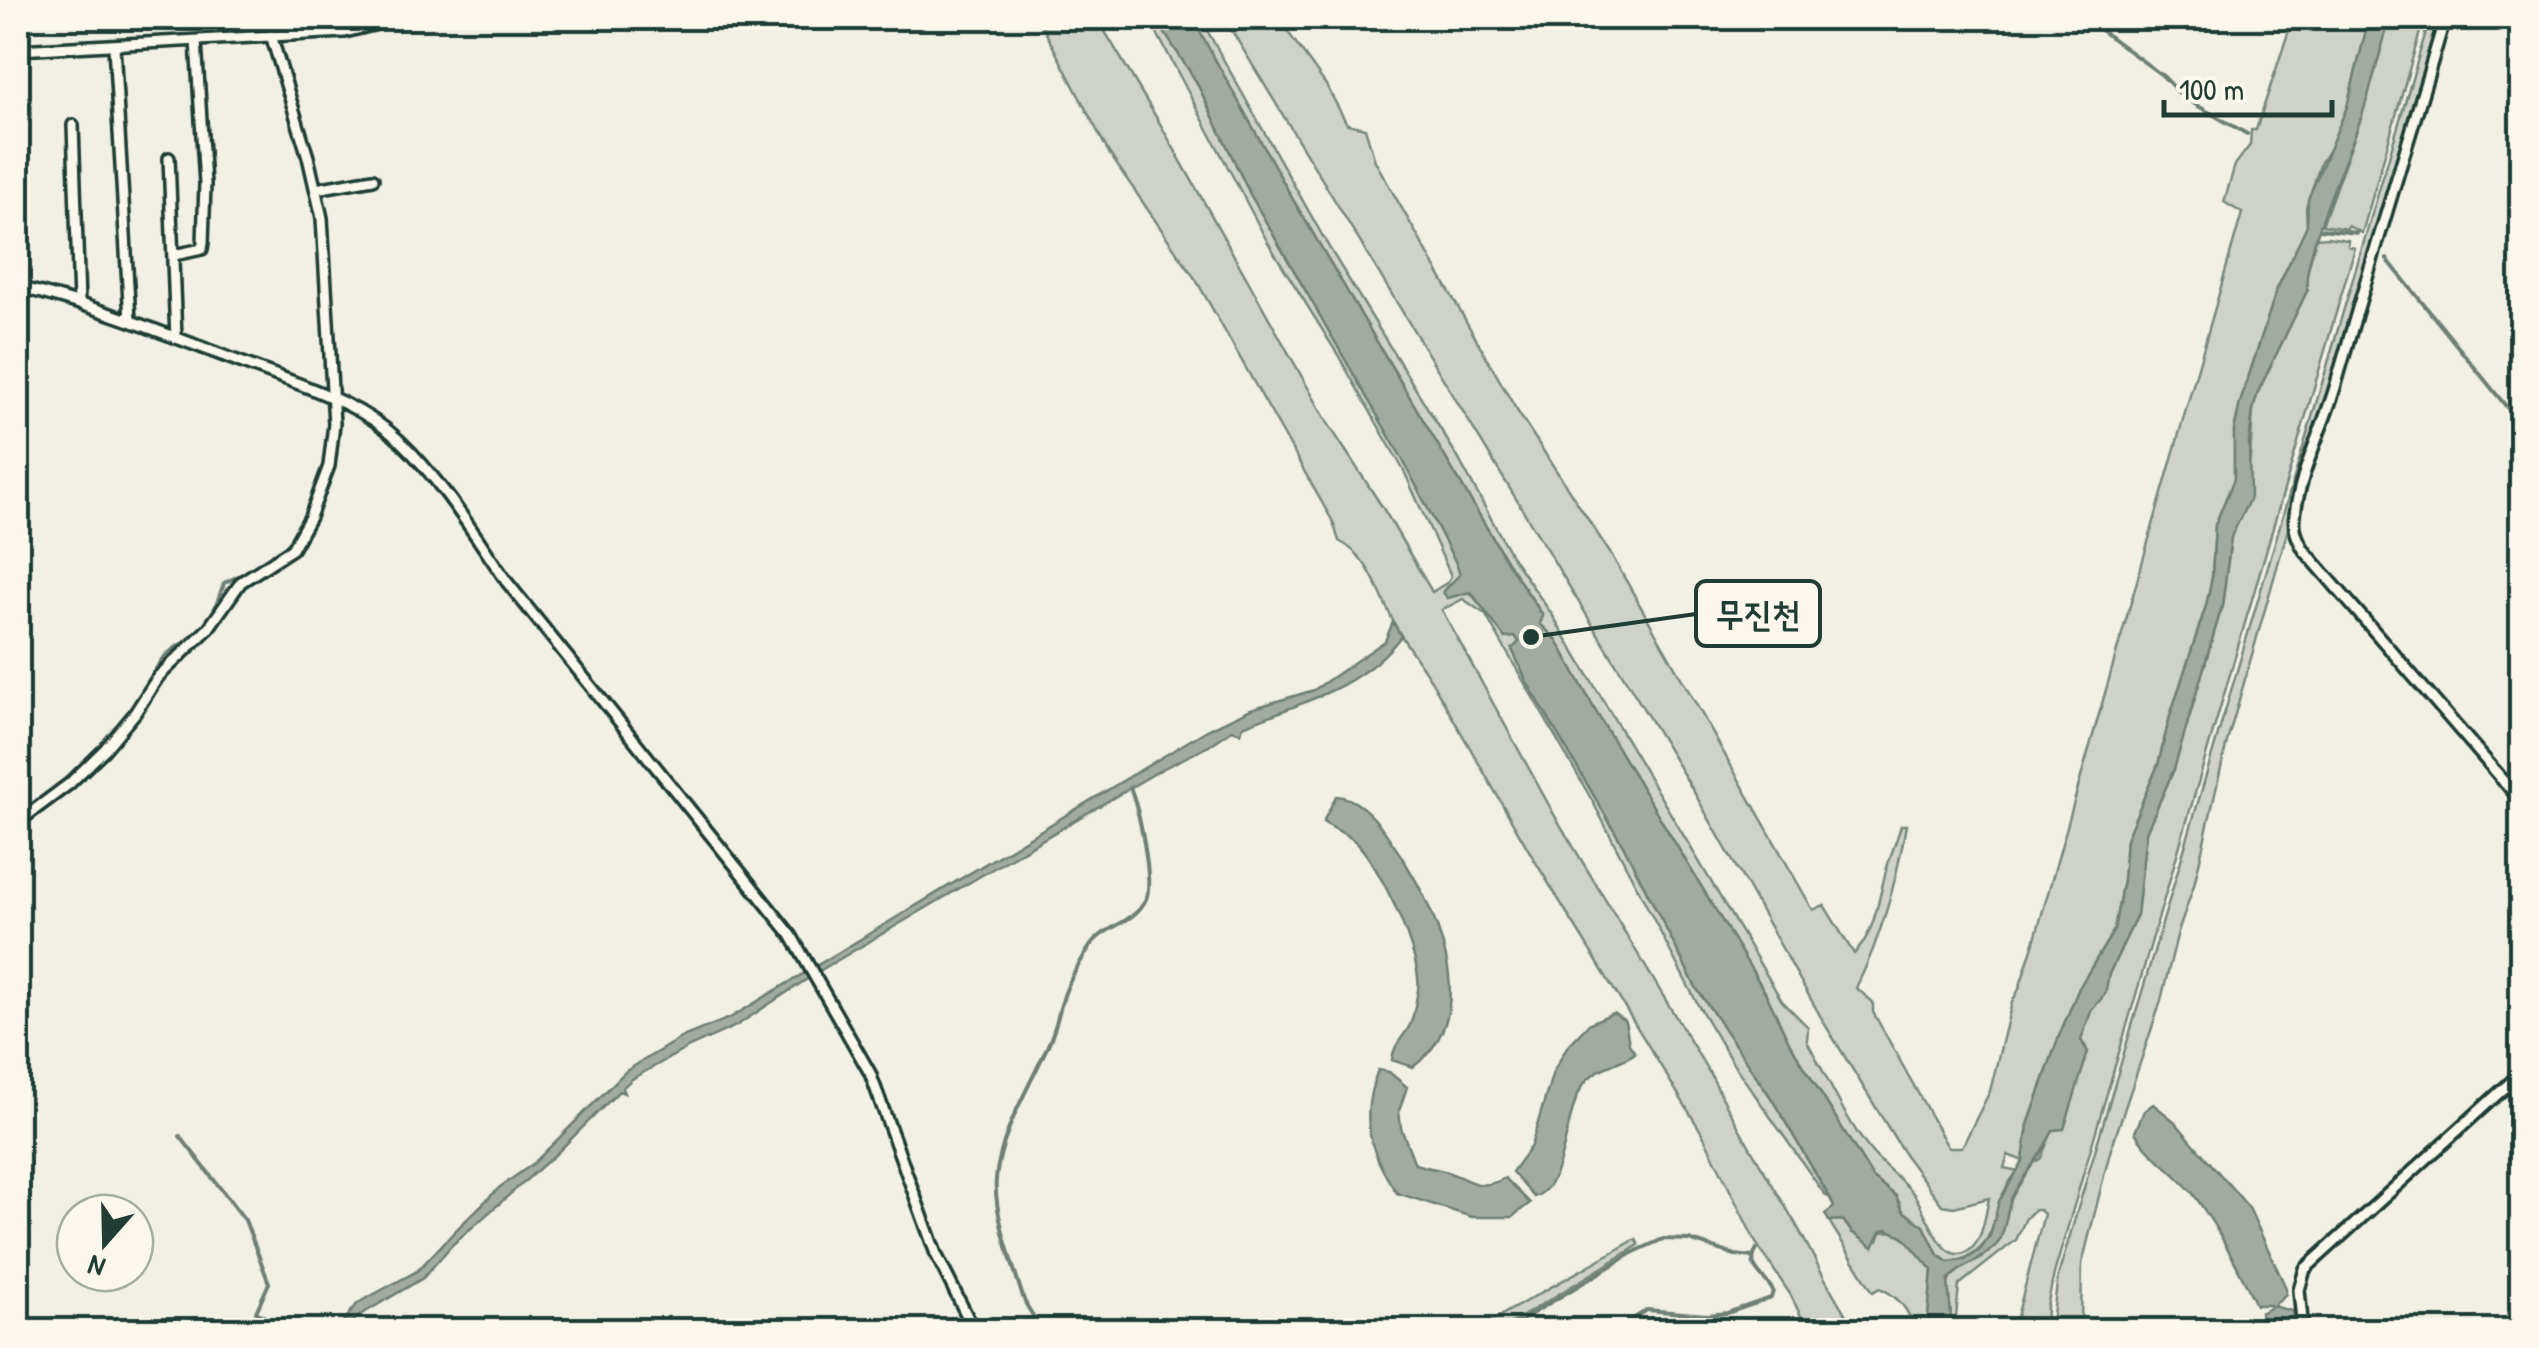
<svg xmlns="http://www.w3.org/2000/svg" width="2539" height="1348" viewBox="0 0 2539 1348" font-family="'Patrick Hand','Poor Story',sans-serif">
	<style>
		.green { fill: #cfd2c8; stroke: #77887e; stroke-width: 2.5 }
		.water { fill: #a2aba1; stroke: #6e7f75; stroke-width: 2.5 }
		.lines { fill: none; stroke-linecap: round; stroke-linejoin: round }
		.stream { stroke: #6e7f75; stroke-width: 4 }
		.street-casing { stroke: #1f3d34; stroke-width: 16 }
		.street { stroke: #fbf7ec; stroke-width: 9 }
		.leader { fill: none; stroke: #1f3d34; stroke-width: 4 }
		.callout-dot { fill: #1f3d34; stroke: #fbf7ec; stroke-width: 4 }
		.callout { fill: #fbf7ec; stroke: #1f3d34; stroke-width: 4 }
		.callout-label { font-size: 35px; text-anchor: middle; font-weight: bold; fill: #1f3d34 }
	</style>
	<rect width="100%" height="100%" fill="#f2f0e5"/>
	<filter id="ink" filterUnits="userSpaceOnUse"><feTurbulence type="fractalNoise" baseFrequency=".01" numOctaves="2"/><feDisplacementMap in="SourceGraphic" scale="20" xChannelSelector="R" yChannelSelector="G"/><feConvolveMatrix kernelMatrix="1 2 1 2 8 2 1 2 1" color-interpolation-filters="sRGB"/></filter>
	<g filter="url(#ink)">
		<!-- green -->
		<path class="green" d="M 1038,18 L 1097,18 L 1159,122 L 1329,425 L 1383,508 L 1432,592 L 1448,582 L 1451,576 L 1404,471 L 1338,355 L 1267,241 L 1149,18 L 1155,18 L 1196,81 L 1250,194 L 1403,460 L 1456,563 L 1461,574 L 1443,591 L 1448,598 L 1470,592 L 1505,637 L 1516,637 L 1520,642 L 1512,649 L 1527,682 L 1623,845 L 1697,989 L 1772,1099 L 1830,1198 L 1825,1195 L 1732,1062 L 1698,1005 L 1593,802 L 1485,614 L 1463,599 L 1442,610 L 1556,818 L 1712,1077 C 1736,1127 1766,1173 1794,1221 C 1815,1258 1832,1296 1856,1330 L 1808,1330 L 1790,1294 L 1756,1243 L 1702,1133 L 1535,861 L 1432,682 C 1422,666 1410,650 1400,634 C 1381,603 1374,559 1339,541 L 1333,522 L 1196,280 L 1109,153 Z
			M 1192,18 L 1200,18 L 1330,249 L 1457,456 L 1512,557 L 1553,616 L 1782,1001 L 1808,1027 L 1807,1041 C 1827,1077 1844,1117 1869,1149 C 1881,1165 1900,1177 1913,1193 C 1924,1207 1938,1252 1957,1254 C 1982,1255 1985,1216 1989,1198 L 1954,1207 L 1942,1205 L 1905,1155 L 1826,1026 L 1691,787 L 1224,18 L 1278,18 L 1326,85 L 1347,124 L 1365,128 L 1375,161 L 1516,409 L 1612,556 L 1813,910 L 1824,905 L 1854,954 C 1876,932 1878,899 1886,871 C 1890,855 1897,841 1901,825 L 1906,825 C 1896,883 1882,935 1856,988 L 1873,1002 L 1873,1012 L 1948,1147 L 1962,1147 L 1990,1091 L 2012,1002 L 2019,989 L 2034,942 L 2242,213 L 2224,202 L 2235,165 L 2250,145 L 2251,130 L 2256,130 L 2293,18 L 2369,18 L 2347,107 L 2334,142 L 2321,162 L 2306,208 L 2307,226 L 2277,289 L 2240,403 L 2234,431 L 2234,479 L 2215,525 L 2212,577 L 2206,606 L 2170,716 L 2158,765 L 2126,839 L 2123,880 L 2114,930 L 2079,988 L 2059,1036 L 2028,1125 L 2023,1161 L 2008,1155 L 2004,1168 L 2019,1171 C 1987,1200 2005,1257 1948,1262 L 1938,1255 L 1924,1226 L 1903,1211 L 1896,1196 L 1873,1178 L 1790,1044 L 1765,992 L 1596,712 L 1557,640 L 1540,624 L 1543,615 L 1507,562 L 1295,203 Z
			M 2390,18 L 2424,18 L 2362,233 L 2348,226 L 2347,229 L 2322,225 L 2362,115 Z
			M 2430,18 L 2443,18 L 2292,515 L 2227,742 L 2194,885 L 2178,932 L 2160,1004 L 2110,1152 L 2082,1264 L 2081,1330 L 2051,1330 L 2058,1276 Z
			M 2327,237 L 2348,240 L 2348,246 L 2355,248 L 2054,1274 L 2047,1307 L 2046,1330 L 2020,1330 L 2017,1317 L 2044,1214 L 2039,1210 L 2034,1210 L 2026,1218 L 2016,1240 L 1959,1285 L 1956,1318 L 1960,1330 L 1952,1330 L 1948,1282 L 1957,1270 L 1981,1259 L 2000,1240 L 2011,1199 L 2029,1167 L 2041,1158 L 2086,1047 L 2080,1040 L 2091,1011 L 2105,994 L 2109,974 L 2137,915 L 2146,832 L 2174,769 L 2222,606 L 2231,537 L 2250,458 L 2253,410 L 2258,392 L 2307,291 L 2306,277 L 2316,238 Z
			M 1843,1220 L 1852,1233 L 1878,1241 L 1881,1232 L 1895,1231 L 1910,1242 L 1932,1270 L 1927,1330 L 1914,1330 C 1910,1310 1899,1297 1880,1288 L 1873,1292 L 1829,1221 Z
			M 1636,1239 L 1639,1245 L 1500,1330 L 1475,1330 Z"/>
		<!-- water -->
		<path class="water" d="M 1155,18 L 1192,18 L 1295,203 L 1507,562 L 1543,616 L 1540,624 L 1557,640 L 1596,712 L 1765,992 L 1790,1044 L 1873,1178 L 1896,1196 L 1903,1211 L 1924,1226 L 1938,1255 L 1948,1262 L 1965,1260 L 1980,1250 L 1990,1236 L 1999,1201 L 2023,1161 L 2028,1125 L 2059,1036 L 2079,988 L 2114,930 L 2123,880 L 2126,839 L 2158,765 L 2170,716 L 2206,606 L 2212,577 L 2215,525 L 2234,479 L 2234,431 L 2240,403 L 2277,289 L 2307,225 L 2308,199 L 2347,107 L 2369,18 L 2390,18 C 2380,50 2373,83 2362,115 C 2350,152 2301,257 2307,291 L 2258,392 L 2253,410 L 2249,442 L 2250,498 L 2231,537 L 2222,606 L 2174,769 L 2146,832 L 2137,915 L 2109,974 L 2105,994 L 2091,1011 L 2081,1040 L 2088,1052 L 2064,1129 L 2053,1130 C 2041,1158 2025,1171 2012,1197 C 2005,1212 2007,1230 1998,1243 C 1984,1261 1961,1264 1948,1281 L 1952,1330 L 1927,1330 L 1932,1270 L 1903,1236 L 1886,1229 L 1881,1232 L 1873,1247 L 1852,1232 L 1843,1220 L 1829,1221 L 1825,1214 L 1834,1207 L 1830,1198 L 1772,1099 L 1697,989 L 1623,845 L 1527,682 L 1512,649 L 1519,642 L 1516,637 L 1505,638 L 1471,592 L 1447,598 L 1443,592 L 1460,574 L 1456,563 L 1403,460 L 1250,194 L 1196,81 Z
			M 1393,622 L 1401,636 C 1362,688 1301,703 1243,726 L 1241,733 L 1232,730 L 1209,746 L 1162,769 L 821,970 L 736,1026 L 689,1047 L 632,1079 L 622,1088 L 624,1093 L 619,1091 L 557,1153 L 452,1245 L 423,1278 L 362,1314 L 355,1319 L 351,1330 L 331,1330 L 340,1326 L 358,1303 L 417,1271 L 457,1229 L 500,1187 L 534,1163 L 626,1071 L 682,1037 L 730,1018 L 1207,730 L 1251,709 L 1314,690 L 1385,641 Z
			M 1336,796 C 1360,797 1381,825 1393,844 C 1433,901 1487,1012 1413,1067 L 1392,1060 C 1393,1046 1402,1039 1409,1027 C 1414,1018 1416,1000 1418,990 C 1423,957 1380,866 1356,842 C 1347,834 1333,829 1323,822 Z
			M 1613,1013 L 1625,1021 L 1629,1044 L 1635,1053 C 1622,1063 1600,1066 1588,1079 C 1562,1104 1570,1185 1534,1197 L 1512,1172 L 1531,1146 L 1553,1072 L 1567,1047 L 1590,1023 Z
			M 1378,1070 L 1389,1072 L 1407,1087 L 1399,1111 L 1401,1128 L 1415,1164 C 1424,1167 1431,1168 1440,1170 C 1467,1176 1475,1194 1505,1178 L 1530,1203 L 1512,1217 L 1472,1217 L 1397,1193 C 1369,1153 1359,1117 1378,1070 Z
			M 2153,1104 L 2174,1121 L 2249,1208 L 2286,1288 L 2286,1294 L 2273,1306 L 2292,1311 L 2294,1330 L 2263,1330 L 2260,1313 L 2270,1308 L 2270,1305 L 2256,1305 C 2239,1268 2218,1228 2194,1195 C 2176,1172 2150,1157 2135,1132 L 2144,1111 Z"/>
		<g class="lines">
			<!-- stream -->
			<path class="stream" d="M 2084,18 L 2163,76 L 2184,98 L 2247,134
				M 2320,229 L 2357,233
				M 2387,259 L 2522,426
				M 299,528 L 316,488
				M 211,620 L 224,583 L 257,567
				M 150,682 C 157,662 170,648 190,640
				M 62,784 L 105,742
				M 18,816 L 38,802
				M 180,1136 L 245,1220 L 269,1283 L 256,1312 L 266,1318
				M 1040,1330 C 1037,1318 1027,1310 1023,1297 C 1013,1266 993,1211 996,1179 C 1001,1128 1032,1084 1051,1038 C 1056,1027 1058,1014 1062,1002 C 1067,983 1079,964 1089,948 C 1102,926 1135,924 1146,899 C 1154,880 1138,807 1130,787
				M 1505,1330 L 1632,1253 L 1663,1239 L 1689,1240 L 1735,1255 L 1753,1257
				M 1616,1330 L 1647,1310 L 1707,1315 L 1727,1313 L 1771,1298 L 1773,1291 C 1765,1275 1745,1269 1757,1249"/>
			<defs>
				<path id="street" d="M 2445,18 C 2409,140 2371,261 2336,384 C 2324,427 2300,470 2295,515 C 2293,529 2297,538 2304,550 L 2522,802
					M 114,46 L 130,320
					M 18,50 L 345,32 L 385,22
					M 73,125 L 79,303
					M 169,158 L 176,338
					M 316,189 L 373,179
					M 174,255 L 202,249 L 203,243 L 205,184 L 196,41
					M 18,287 C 95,305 168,335 243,363 C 296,384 357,400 400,441 C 442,481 474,534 507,582 L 791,935 L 870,1073 L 936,1254 L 974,1330
					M 18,822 L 69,784 L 105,749 L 135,713 L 158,677 L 208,629 L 241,582 L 292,549 L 310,517 L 329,466 L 334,424 L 322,218 L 308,157 L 271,35
					M 2303,1330 L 2299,1290 L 2305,1269 L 2522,1072"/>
			</defs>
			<!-- street casing -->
			<use href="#street" class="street-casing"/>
			<!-- street -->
			<use href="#street" class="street"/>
		</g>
	</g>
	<!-- callouts -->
	<path class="leader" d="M1531 637L1696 614"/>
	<circle class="callout-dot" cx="1531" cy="637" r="10"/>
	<rect class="callout" x="1696" y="581" width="124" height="65" rx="10"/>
	<g class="callout-label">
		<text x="1758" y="626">무진천</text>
	</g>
	<!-- margin -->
	<rect width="2539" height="1348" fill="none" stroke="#fbf7ec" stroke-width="60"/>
	<rect x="30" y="30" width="2479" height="1288" fill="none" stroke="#1f3d34" stroke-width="4" filter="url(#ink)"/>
	<!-- north arrow -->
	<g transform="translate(105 1243) rotate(200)"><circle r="48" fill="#fbf7ec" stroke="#a3ada2" stroke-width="2.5"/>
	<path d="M0-8L18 38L0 25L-18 38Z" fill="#1f3d34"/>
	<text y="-15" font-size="28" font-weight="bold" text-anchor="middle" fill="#1f3d34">N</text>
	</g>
	<!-- scale -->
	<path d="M2164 100v15h168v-15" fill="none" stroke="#1f3d34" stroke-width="5"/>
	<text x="2179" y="100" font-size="30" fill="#1f3d34" stroke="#fbf7ec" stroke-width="8" paint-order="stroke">100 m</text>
</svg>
